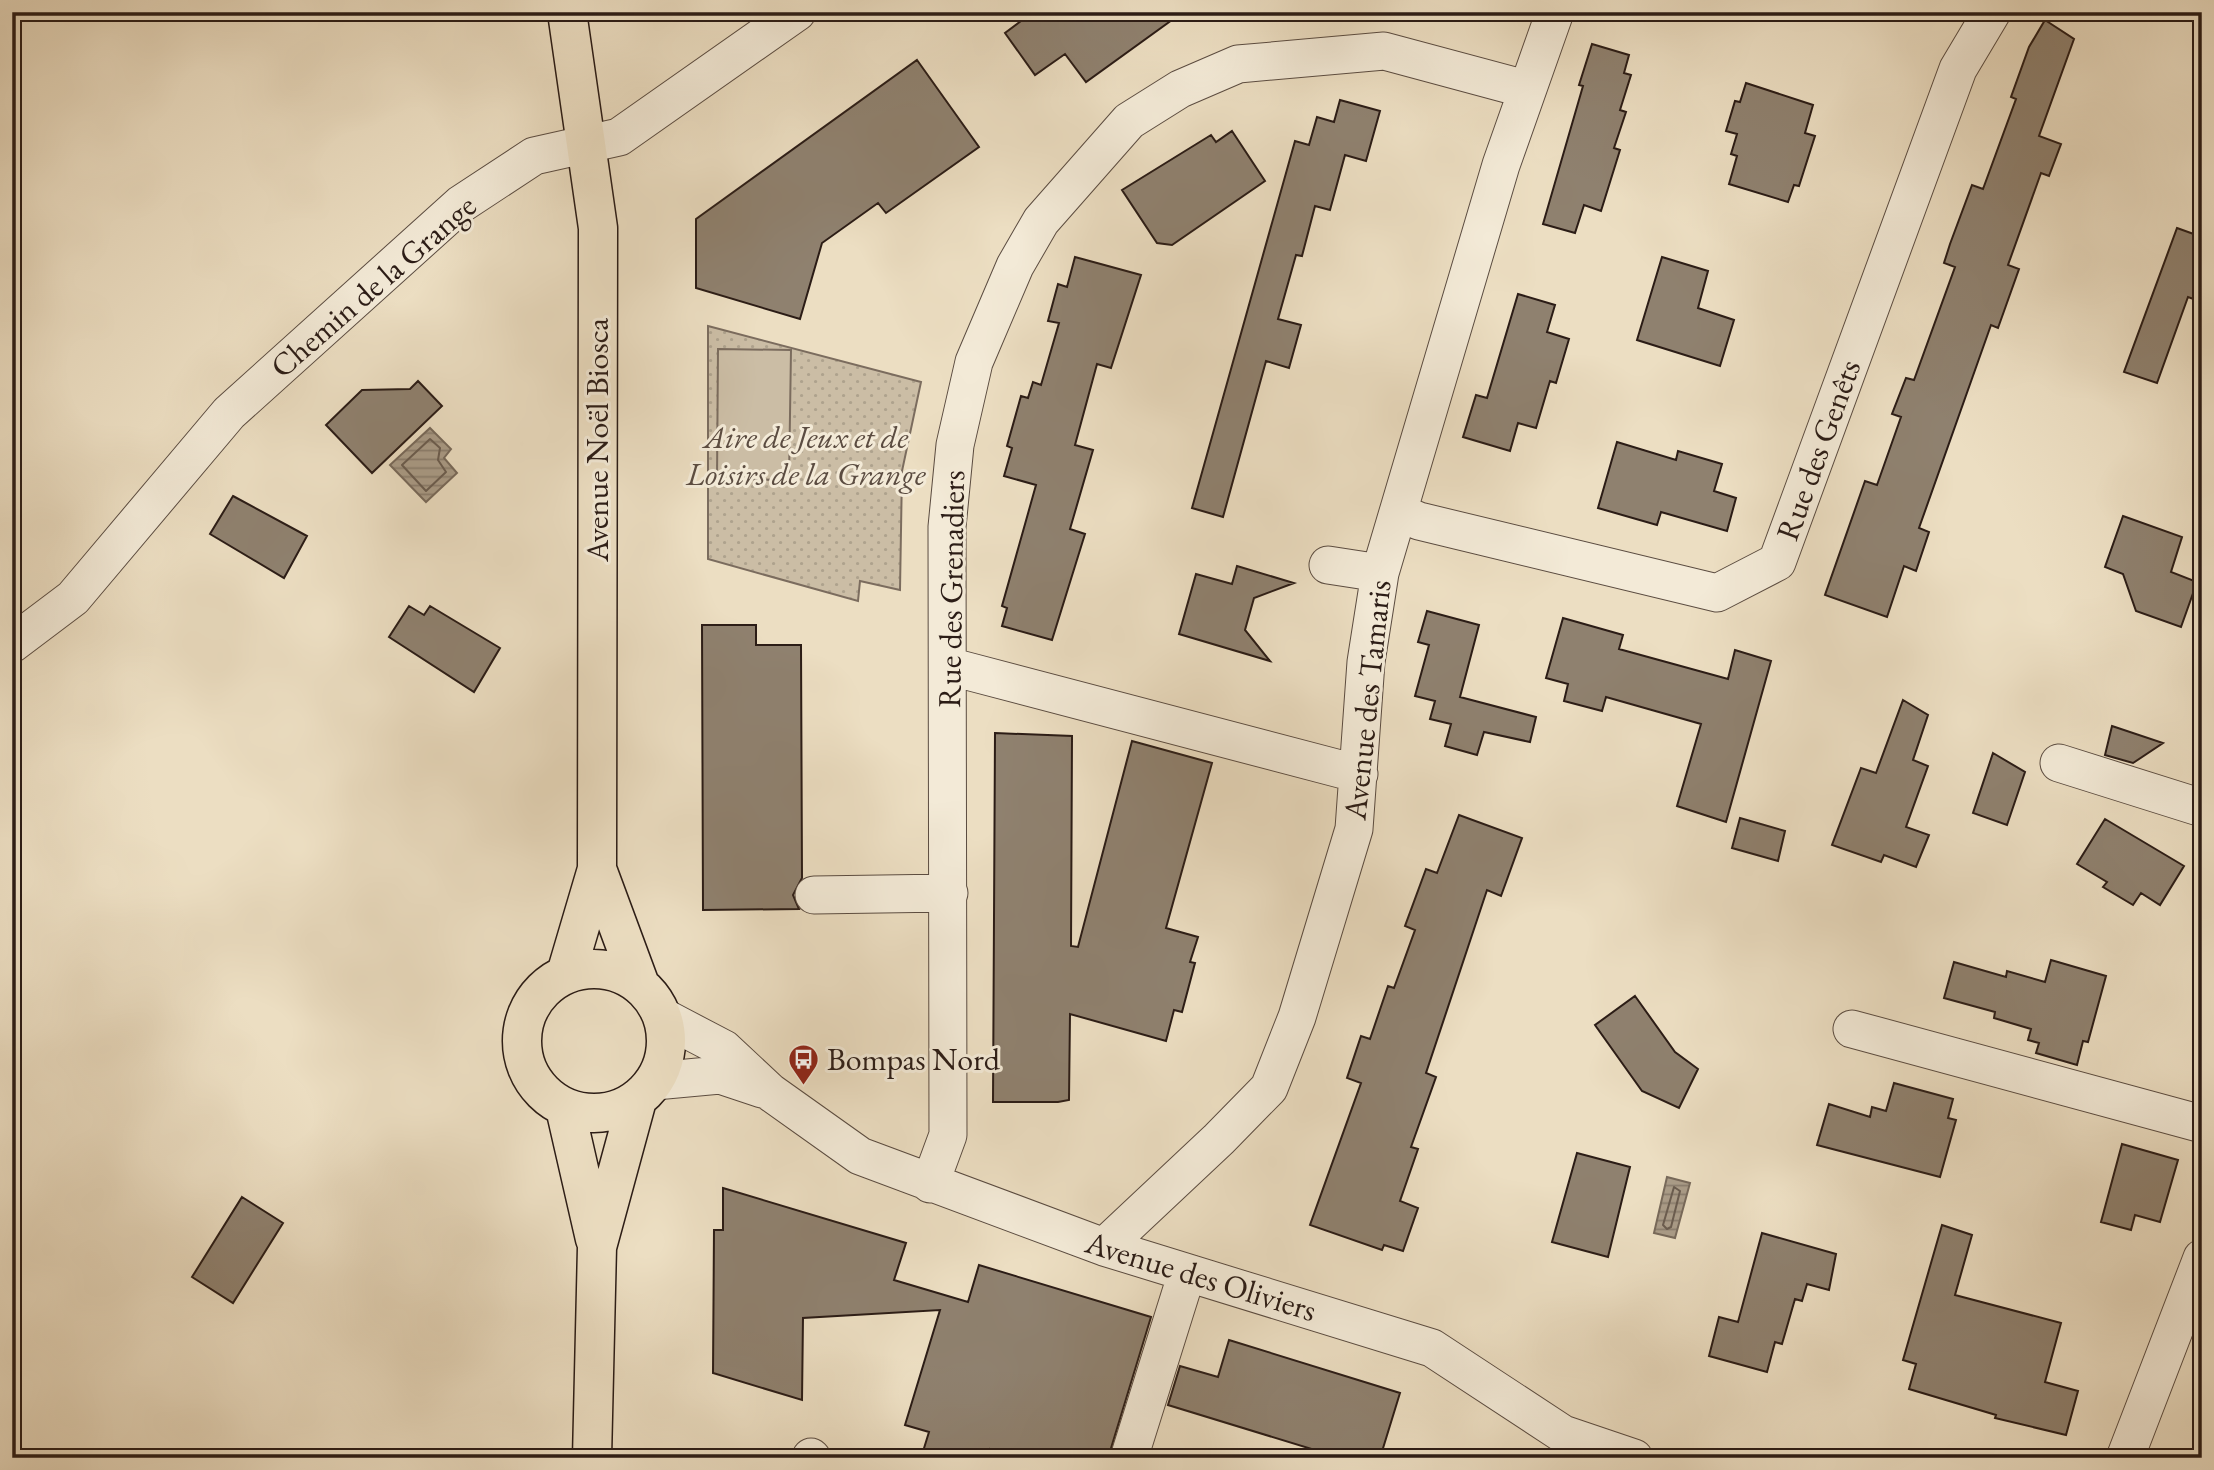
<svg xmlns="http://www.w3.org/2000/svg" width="2214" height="1470" viewBox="0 0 2214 1470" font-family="'EB Garamond',serif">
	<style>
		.green { fill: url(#green-dots); stroke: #7b6c5e; stroke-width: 2 }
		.pitch { fill: #cbbda5; stroke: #7b6c5e; stroke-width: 2 }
		.water { fill: url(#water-rules); stroke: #77695a; stroke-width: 2 }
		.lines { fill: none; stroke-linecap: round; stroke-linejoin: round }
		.shore { stroke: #6a5c4f; stroke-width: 2 }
		.building { fill: #8f816f; stroke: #2b1c16; stroke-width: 2 }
		.minor-casing { stroke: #5b4c41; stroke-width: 39 }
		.major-casing { stroke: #2b1c16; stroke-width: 41 }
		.minor { stroke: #f3ead7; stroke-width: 37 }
		.major { stroke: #ecdec2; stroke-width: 38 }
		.labels { text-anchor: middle; stroke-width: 6; stroke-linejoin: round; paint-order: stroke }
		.street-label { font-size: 32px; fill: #2b1c16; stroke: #f3ead7 }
		.park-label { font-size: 32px; font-style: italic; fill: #5b4c41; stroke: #f3ead7 }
		.poi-label { font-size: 32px; fill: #2b1c16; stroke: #f3ead7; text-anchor: start }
	</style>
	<defs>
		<pattern id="green-dots" width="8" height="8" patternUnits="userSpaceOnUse" patternTransform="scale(1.75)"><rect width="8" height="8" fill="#cbbda5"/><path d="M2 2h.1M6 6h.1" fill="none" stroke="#aea28d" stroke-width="1.8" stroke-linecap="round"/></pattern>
		<pattern id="water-rules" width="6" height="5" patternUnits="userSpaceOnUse" patternTransform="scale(1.75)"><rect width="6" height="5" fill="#aa9c88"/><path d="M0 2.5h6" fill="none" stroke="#8b7e6e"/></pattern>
	</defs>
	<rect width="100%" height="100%" fill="#ecdec2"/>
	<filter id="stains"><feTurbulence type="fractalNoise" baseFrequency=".00286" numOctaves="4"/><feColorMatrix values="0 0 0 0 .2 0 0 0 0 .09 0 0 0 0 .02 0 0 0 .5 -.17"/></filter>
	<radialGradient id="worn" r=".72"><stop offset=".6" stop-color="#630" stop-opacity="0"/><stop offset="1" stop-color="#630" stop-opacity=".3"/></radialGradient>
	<!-- green -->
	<path class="green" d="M 708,326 L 921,382 L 902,471 L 900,590 L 860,581 L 858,601 L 708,559 Z"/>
	<!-- pitch -->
	<path class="pitch" d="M 718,349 L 791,350 L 789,480 L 717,479 Z"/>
	<!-- water -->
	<path class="water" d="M 430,428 L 451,449 L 444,458 L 457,473 L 426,502 L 390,465 Z
		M 1667,1177 L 1690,1183 L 1675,1238 L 1654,1233 Z"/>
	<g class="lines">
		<!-- shore -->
		<path class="shore" d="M 430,439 L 440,448 L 438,460 L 446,472 L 426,491 L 402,465 Z
			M 1674,1187 L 1680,1191 L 1671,1227 L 1667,1229 L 1663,1225 Z"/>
	</g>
	<!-- building -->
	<path class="building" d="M 1033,12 L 1183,12 L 1086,82 L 1065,54 L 1035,75 L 1005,33 Z
		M 2045,20 L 2074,39 L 2039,136 L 2061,144 L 2049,176 L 2041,173 L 2008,265 L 2019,269 L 1998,328 L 1991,325 L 1919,528 L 1929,532 L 1916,571 L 1904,566 L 1887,617 L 1825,595 L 1865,481 L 1877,485 L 1901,417 L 1892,414 L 1906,378 L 1914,380 L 1955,267 L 1944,263 L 1950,244 L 1972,185 L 1983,189 L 2016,99 L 2011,97 L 2029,47 Z
		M 1592,44 L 1629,55 L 1624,73 L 1631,75 L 1620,110 L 1626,112 L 1614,148 L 1620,150 L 1601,211 L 1584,205 L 1575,233 L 1543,224 L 1583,86 L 1579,85 Z
		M 917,60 L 979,147 L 886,213 L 878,203 L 822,243 L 800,319 L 696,288 L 696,219 Z
		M 1746,83 L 1813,105 L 1805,133 L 1815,136 L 1799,186 L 1794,185 L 1788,202 L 1729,184 L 1737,156 L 1731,154 L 1737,134 L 1726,131 L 1735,101 L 1740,102 Z
		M 1340,100 L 1380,111 L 1366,161 L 1345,155 L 1330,210 L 1315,206 L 1302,256 L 1296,255 L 1278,319 L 1301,325 L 1289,368 L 1266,361 L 1223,517 L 1192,508 L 1295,141 L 1309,145 L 1317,117 L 1334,122 Z
		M 1232,131 L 1265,181 L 1172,245 L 1157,243 L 1122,190 L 1211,135 L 1216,142 Z
		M 2177,228 L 2202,237 L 2202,302 L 2188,297 L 2157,383 L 2124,372 Z
		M 1075,257 L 1141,275 L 1111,368 L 1097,364 L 1075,445 L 1093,450 L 1070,529 L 1085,534 L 1052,640 L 1002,626 L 1007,608 L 1002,606 L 1036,485 L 1004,476 L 1012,448 L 1007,446 L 1021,396 L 1028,398 L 1033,382 L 1041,385 L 1059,323 L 1048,321 L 1058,284 L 1067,287 Z
		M 1662,257 L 1708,271 L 1698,308 L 1734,320 L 1720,366 L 1637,340 Z
		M 1518,294 L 1555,305 L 1547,332 L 1569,339 L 1556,383 L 1550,381 L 1536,428 L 1518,423 L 1510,451 L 1463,437 L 1476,395 L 1487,398 Z
		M 418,381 L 442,406 L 372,473 L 326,425 L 362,390 L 410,389 Z
		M 1617,442 L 1676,460 L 1678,451 L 1722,464 L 1714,491 L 1736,498 L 1727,531 L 1661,512 L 1657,525 L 1598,508 Z
		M 233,496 L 307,536 L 284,578 L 210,534 Z
		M 2123,516 L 2182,537 L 2171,572 L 2197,582 L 2181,627 L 2136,611 L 2123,574 L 2105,567 Z
		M 1237,566 L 1294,583 L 1254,598 L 1245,630 L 1270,661 L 1179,634 L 1196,574 L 1232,584 Z
		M 409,606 L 424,615 L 430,606 L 500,648 L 474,692 L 389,637 Z
		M 1427,611 L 1479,625 L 1460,697 L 1536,717 L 1530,742 L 1484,732 L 1477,755 L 1445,746 L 1451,724 L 1430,719 L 1435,701 L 1415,696 L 1429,645 L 1418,642 Z
		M 1563,618 L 1623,635 L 1619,649 L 1728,679 L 1735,650 L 1771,661 L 1726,822 L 1677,806 L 1701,724 L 1606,697 L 1602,711 L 1564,701 L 1568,684 L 1546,678 Z
		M 702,625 L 756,625 L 756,645 L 801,645 L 802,878 L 793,895 L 799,909 L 703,910 Z
		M 1903,700 L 1928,715 L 1913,760 L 1928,766 L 1906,827 L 1929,835 L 1916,867 L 1884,855 L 1881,862 L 1832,845 L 1861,768 L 1876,773 Z
		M 2112,726 L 2163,743 L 2133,763 L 2105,755 Z
		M 995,733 L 1072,736 L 1071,946 L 1078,947 L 1132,741 L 1212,763 L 1166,928 L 1198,937 L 1190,962 L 1195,963 L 1182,1012 L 1174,1010 L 1166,1041 L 1070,1014 L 1069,1100 L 1058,1102 L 993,1102 Z
		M 1993,753 L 2025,772 L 2007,825 L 1973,813 Z
		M 1459,815 L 1522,838 L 1501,896 L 1487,890 L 1426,1073 L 1436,1077 L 1411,1147 L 1418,1149 L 1400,1201 L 1418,1208 L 1403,1251 L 1384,1245 L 1382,1250 L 1310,1225 L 1361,1083 L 1347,1078 L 1361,1036 L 1370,1039 L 1388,986 L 1394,988 L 1415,930 L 1405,926 L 1426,869 L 1437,873 Z
		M 1740,818 L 1785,831 L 1778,861 L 1732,848 Z
		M 2105,819 L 2184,866 L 2160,905 L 2141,893 L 2133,905 L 2103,887 L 2107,882 L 2077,864 Z
		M 2051,960 L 2106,976 L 2088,1042 L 2083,1041 L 2077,1065 L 2036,1053 L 2039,1043 L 2028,1040 L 2031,1029 L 1994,1018 L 1995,1012 L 1944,998 L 1954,962 L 2006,977 L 2007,971 L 2045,982 Z
		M 1635,996 L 1675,1052 L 1698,1069 L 1679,1108 L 1642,1091 L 1595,1025 Z
		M 1894,1083 L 1953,1099 L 1948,1118 L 1956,1120 L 1940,1177 L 1817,1145 L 1829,1104 L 1870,1117 L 1872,1107 L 1886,1111 Z
		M 2122,1144 L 2178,1160 L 2160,1222 L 2135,1215 L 2131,1230 L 2101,1222 Z
		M 1577,1153 L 1630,1167 L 1608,1257 L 1552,1242 Z
		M 723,1188 L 906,1243 L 894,1280 L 968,1302 L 979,1265 L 1151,1317 L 1108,1458 L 1019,1458 L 990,1449 L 987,1458 L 921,1458 L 929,1432 L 905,1425 L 940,1310 L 803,1318 L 802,1400 L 713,1373 L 714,1230 L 723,1230 Z
		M 242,1197 L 283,1223 L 233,1303 L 192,1277 Z
		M 1942,1225 L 1972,1235 L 1955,1295 L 2061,1323 L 2045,1382 L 2078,1391 L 2066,1435 L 1995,1418 L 1996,1415 L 1909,1389 L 1916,1364 L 1903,1360 Z
		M 1762,1233 L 1836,1254 L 1829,1290 L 1807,1284 L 1802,1301 L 1795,1299 L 1782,1344 L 1775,1342 L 1767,1372 L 1709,1356 L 1719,1317 L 1738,1322 Z
		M 1229,1340 L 1400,1393 L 1380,1458 L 1341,1458 L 1168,1405 L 1180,1366 L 1218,1377 Z"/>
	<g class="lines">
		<defs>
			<path id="minor" d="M 1400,513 L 1419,521 L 1717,593 L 1777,562 L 1958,69 L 1992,12
				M 1328,565 L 1380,573
				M 12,644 L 73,598 L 229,413 L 461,204 L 534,156 L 619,137 L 797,12
				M 948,666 L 1359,774
				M 2059,763 L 2202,808
				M 814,895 L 949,893
				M 663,1017 L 724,1049 L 770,1092 L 860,1156 L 1104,1247 L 1432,1348 L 1563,1434 L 1634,1458
				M 1852,1029 L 2202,1124
				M 655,1081 L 720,1075 L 762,1089
				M 930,1184 L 948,1135 L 947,527 L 955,445 L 974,362 L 1015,266 L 1041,221 L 1129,121 L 1180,89 L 1238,64 L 1384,51 L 1525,89
				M 1104,1247 L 1219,1139 L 1269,1088 L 1297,1017 L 1354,829 L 1366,662 L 1380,573 L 1501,165 L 1555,12
				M 811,1457 L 812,1458
				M 1129,1458 L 1187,1273
				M 2125,1458 L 2202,1258"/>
			<path id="major" d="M 597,869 L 640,985
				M522 1041a72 72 0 1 1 144 0a72 72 0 1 1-144 0Z
				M 566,974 L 597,869 L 598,228 L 567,12
				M 565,1108 L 595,1239
				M 592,1458 L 597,1247 L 637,1100"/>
		</defs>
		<!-- minor casing -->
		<use href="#minor" class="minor-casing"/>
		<!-- major casing -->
		<use href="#major" class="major-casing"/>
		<!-- minor -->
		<use href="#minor" class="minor"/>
		<!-- major -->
		<use href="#major" class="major"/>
	</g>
	<!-- icons -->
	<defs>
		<symbol id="bus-pin" viewBox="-11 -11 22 30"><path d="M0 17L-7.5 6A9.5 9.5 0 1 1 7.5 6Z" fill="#8f2418" stroke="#f3ead7"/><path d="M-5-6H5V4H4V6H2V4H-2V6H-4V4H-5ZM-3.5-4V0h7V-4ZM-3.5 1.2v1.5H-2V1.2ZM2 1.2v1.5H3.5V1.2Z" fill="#fff"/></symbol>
	</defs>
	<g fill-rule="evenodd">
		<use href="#bus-pin" x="786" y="1042" width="35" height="47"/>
	</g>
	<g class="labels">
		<!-- street labels -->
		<g class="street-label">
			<text transform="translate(373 286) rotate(-41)" y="11">Chemin de la Grange</text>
			<text transform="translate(597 440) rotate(-90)" y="11">Avenue Noël Biosca</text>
			<text transform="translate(1818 450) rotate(-70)" y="11">Rue des Genêts</text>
			<text transform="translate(951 589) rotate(-89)" y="11">Rue des Grenadiers</text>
			<text transform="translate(1367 700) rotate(-84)" y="11">Avenue des Tamaris</text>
			<text transform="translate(1201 1276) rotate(17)" y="11">Avenue des Oliviers</text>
		</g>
		<!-- park labels -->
		<g class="park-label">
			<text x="806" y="448">Aire de Jeux et de<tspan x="806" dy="37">Loisirs de la Grange</tspan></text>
		</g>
		<!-- poi labels -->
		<g class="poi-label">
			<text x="827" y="1070">Bompas Nord</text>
		</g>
	</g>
	<!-- margin -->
	<rect width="2214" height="1470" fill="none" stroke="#ecdec2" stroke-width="42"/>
	<rect x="14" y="14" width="2186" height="1442" fill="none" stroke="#2b1c16" stroke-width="3.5"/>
	<rect x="21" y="21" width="2172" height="1428" fill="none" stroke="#2b1c16" stroke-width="2"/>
	<rect width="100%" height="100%" filter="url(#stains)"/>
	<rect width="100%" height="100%" fill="url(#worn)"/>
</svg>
